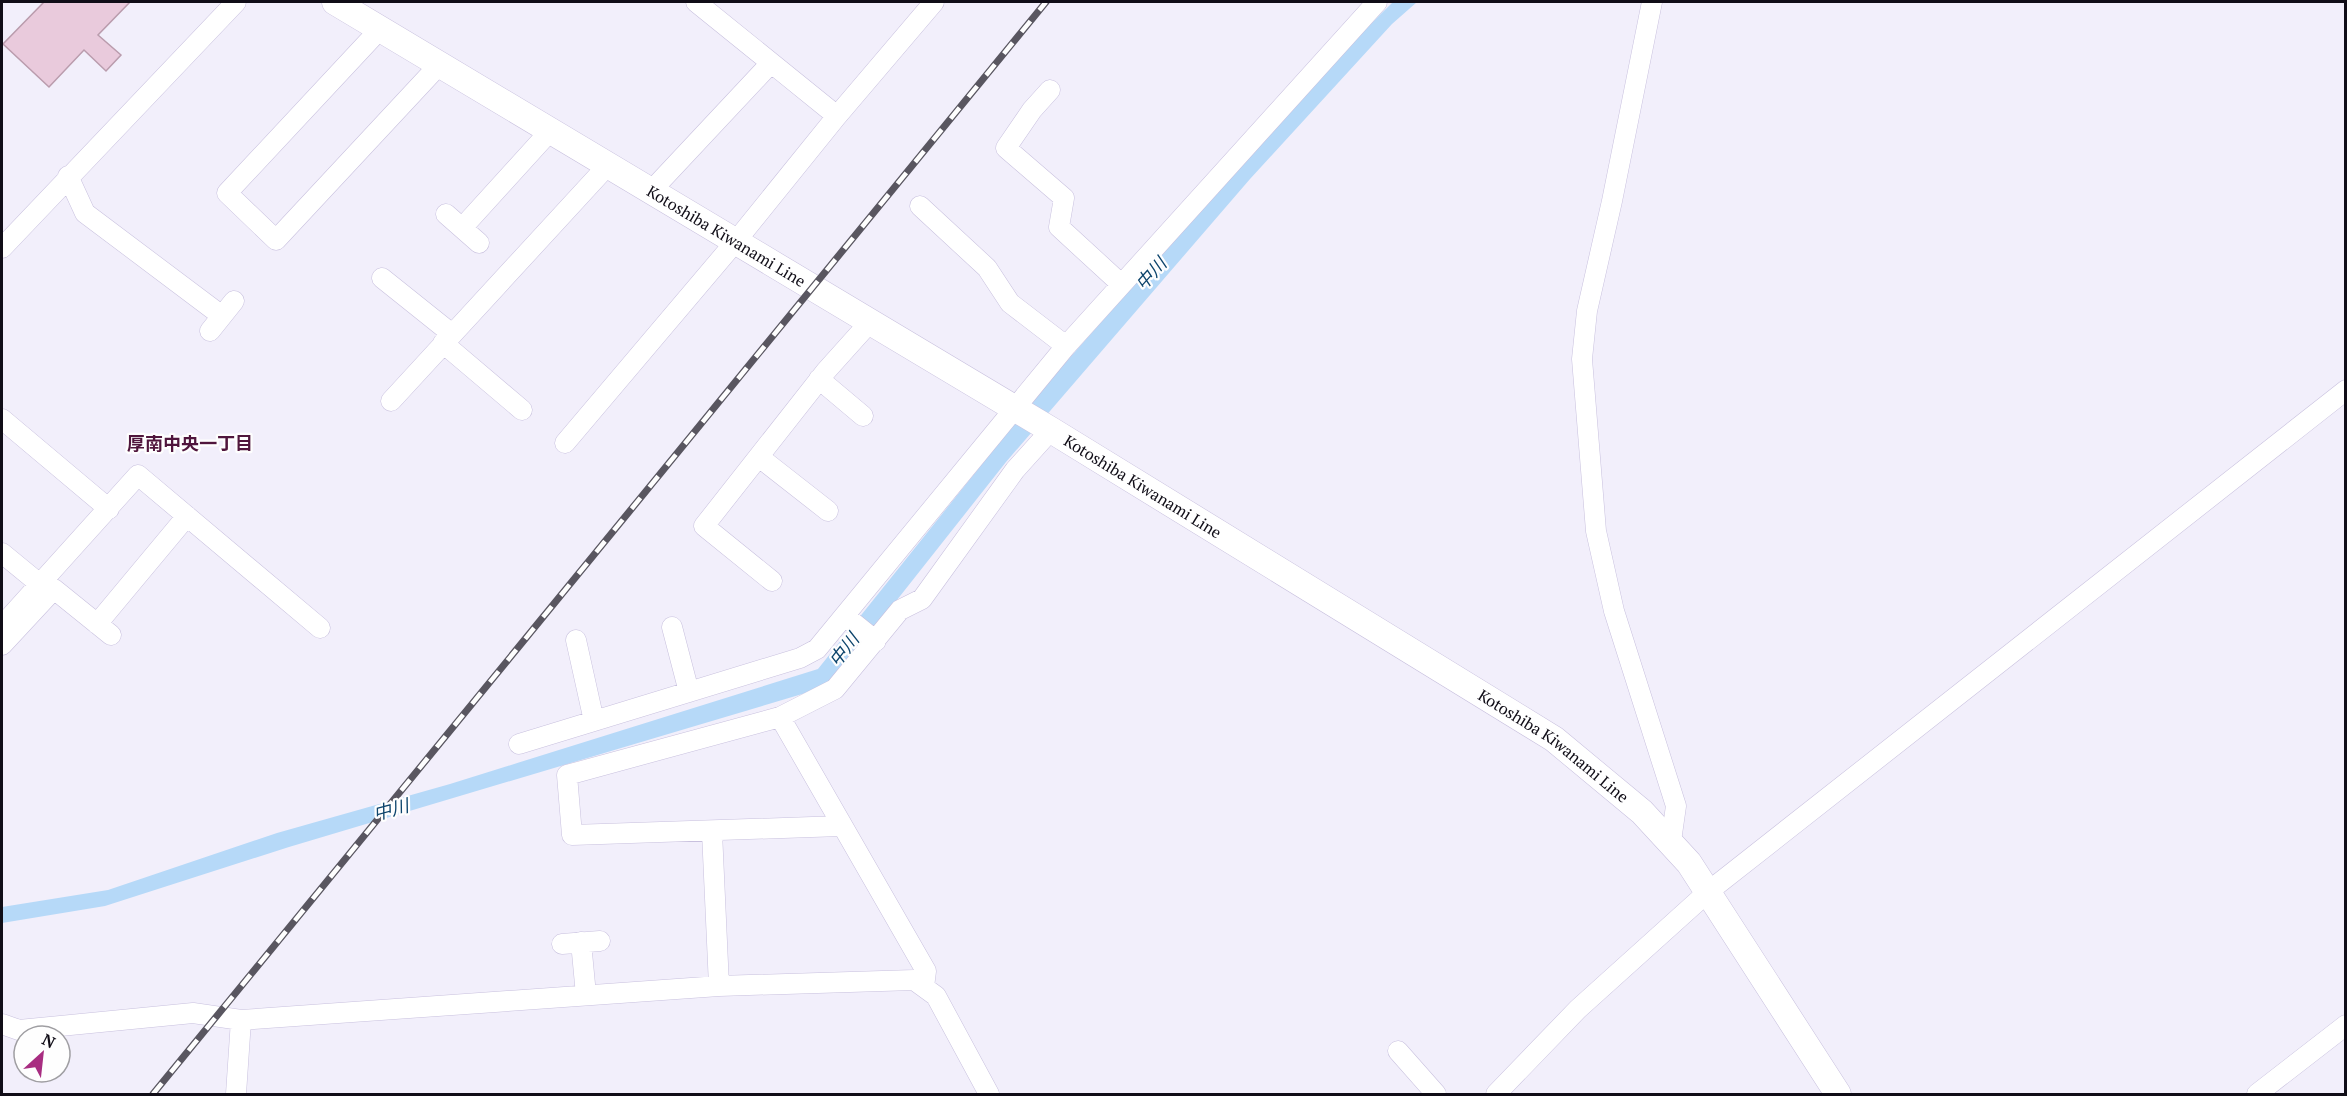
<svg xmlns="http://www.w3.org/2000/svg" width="2347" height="1096" viewBox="0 0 2347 1096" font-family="'PT Serif','Noto Sans JP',serif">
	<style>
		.water { fill: #b6d9f8 }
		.building { fill: #e9cadc; stroke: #ba9cad; stroke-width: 1.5 }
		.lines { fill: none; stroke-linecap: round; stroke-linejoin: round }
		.minor-casing { stroke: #c8c0de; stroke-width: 21 }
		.major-casing { stroke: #c8c0de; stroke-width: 27 }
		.minor { stroke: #fff; stroke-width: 20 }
		.major { stroke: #fff; stroke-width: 26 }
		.rail-casing { stroke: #595660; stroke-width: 7 }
		.rail { stroke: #fefefe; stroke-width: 4.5; stroke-dasharray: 14; stroke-linecap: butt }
		.labels { text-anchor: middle; stroke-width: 4.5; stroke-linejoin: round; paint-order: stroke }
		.street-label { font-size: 16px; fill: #100d17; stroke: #fefefe }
		.water-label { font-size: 18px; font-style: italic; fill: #0c446c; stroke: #fefefe }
		.neighbourhood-label { font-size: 18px; font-weight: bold; fill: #50163d; stroke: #fefefe }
	</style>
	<rect width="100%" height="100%" fill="#f2effb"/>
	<!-- water -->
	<path class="water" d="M 1393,2 L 1417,2 L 1392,24 L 1250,179 L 1006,462 L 829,686 L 289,847 L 105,906 L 2,923 L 2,907 L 108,890 L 277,833 L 450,784 L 818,669 L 1043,388 L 1324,70 Z"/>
	<!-- building -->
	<path class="building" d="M 44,2 L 130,2 L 98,35 L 121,55 L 106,71 L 84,50 L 49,87 L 3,44 Z"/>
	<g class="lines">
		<defs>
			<path id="minor" d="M 696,2 L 837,116
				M 1652,2 L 1612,201 L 1587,311 L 1582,359 L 1596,531 L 1614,611 L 1676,806 L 1671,841
				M 381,28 L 227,193 L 276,240 L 440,64
				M 1050,90 L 1032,110 L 1006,148 L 1064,198 L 1059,227 L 1121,284
				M 68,176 L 85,213 L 222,316
				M 652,190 L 770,64
				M 920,206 L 987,268 L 1010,303 L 1066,346
				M 446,214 L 479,243
				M 462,228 L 551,130
				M 2,248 L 236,2
				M 382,278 L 452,334
				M 210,331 L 234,301
				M 443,343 L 522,410
				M 819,379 L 863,416
				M 391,401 L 609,164
				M 2,419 L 109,509
				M 565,443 L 736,241 L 837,116 L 934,2
				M 759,457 L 828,511
				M 2,553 L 41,585
				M 772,581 L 704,526 L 826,371 L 870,322
				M 845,616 L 876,641
				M 97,624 L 187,516
				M 2,626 L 138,475 L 320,628
				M 672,627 L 689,692
				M 576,640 L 594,721
				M 2,645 L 54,589 L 111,635
				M 780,717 L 926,971 L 924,987
				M 519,744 L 800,658 L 817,649 L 1066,346 L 1377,2
				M 841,826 L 572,835 L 567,775 L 780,717 L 835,689 L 900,610 L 922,599 L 1015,470 L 1051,430
				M 712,832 L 719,986
				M 581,942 L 586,995
				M 562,944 L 600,941
				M 2,1024 L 19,1030 L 193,1013 L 241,1020 L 719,986 L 914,980 L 936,996 L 989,1094
				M 1398,1051 L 1436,1094
				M 236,1094 L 241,1020
				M 1496,1094 L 1578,1009 L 1709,891 L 2346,390
				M 2257,1094 L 2346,1025"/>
			<g id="major">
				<path id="s1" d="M 335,2 L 1051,430 L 1554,739 L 1642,812 L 1689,863 L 1838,1094"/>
			</g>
		</defs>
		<!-- minor casing -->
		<use href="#minor" class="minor-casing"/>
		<!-- major casing -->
		<use href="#major" class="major-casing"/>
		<!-- minor -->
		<use href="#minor" class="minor"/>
		<!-- major -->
		<use href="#major" class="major"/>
		<defs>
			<path id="rail" d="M 153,1094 L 1046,2"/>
		</defs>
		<!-- rail casing -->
		<use href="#rail" class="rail-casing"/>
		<!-- rail -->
		<use href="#rail" class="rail"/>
	</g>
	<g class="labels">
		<!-- street labels -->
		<g class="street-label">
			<text dy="6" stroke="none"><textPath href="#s1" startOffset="456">Kotoshiba Kiwanami Line</textPath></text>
			<text dy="6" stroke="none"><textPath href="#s1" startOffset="942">Kotoshiba Kiwanami Line</textPath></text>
			<text dy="6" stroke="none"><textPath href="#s1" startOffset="1428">Kotoshiba Kiwanami Line</textPath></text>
		</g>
		<!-- water labels -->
		<g class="water-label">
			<text transform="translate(1151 274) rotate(-48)" y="6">中川</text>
			<text transform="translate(844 650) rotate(-52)" y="6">中川</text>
			<text transform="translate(391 810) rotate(-15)" y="6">中川</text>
		</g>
		<!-- neighbourhood labels -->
		<g class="neighbourhood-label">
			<text x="190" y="450">厚南中央一丁目</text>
		</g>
	</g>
	<!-- border -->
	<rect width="2347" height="1096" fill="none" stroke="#100d17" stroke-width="6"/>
	<!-- north arrow -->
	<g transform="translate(42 1054) rotate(27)"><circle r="28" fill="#fefefe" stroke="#9f9ea2" stroke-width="1.5"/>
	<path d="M0-4.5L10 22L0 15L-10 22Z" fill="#a82d81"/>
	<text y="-9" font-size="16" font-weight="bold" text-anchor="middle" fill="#100d17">N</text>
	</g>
</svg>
